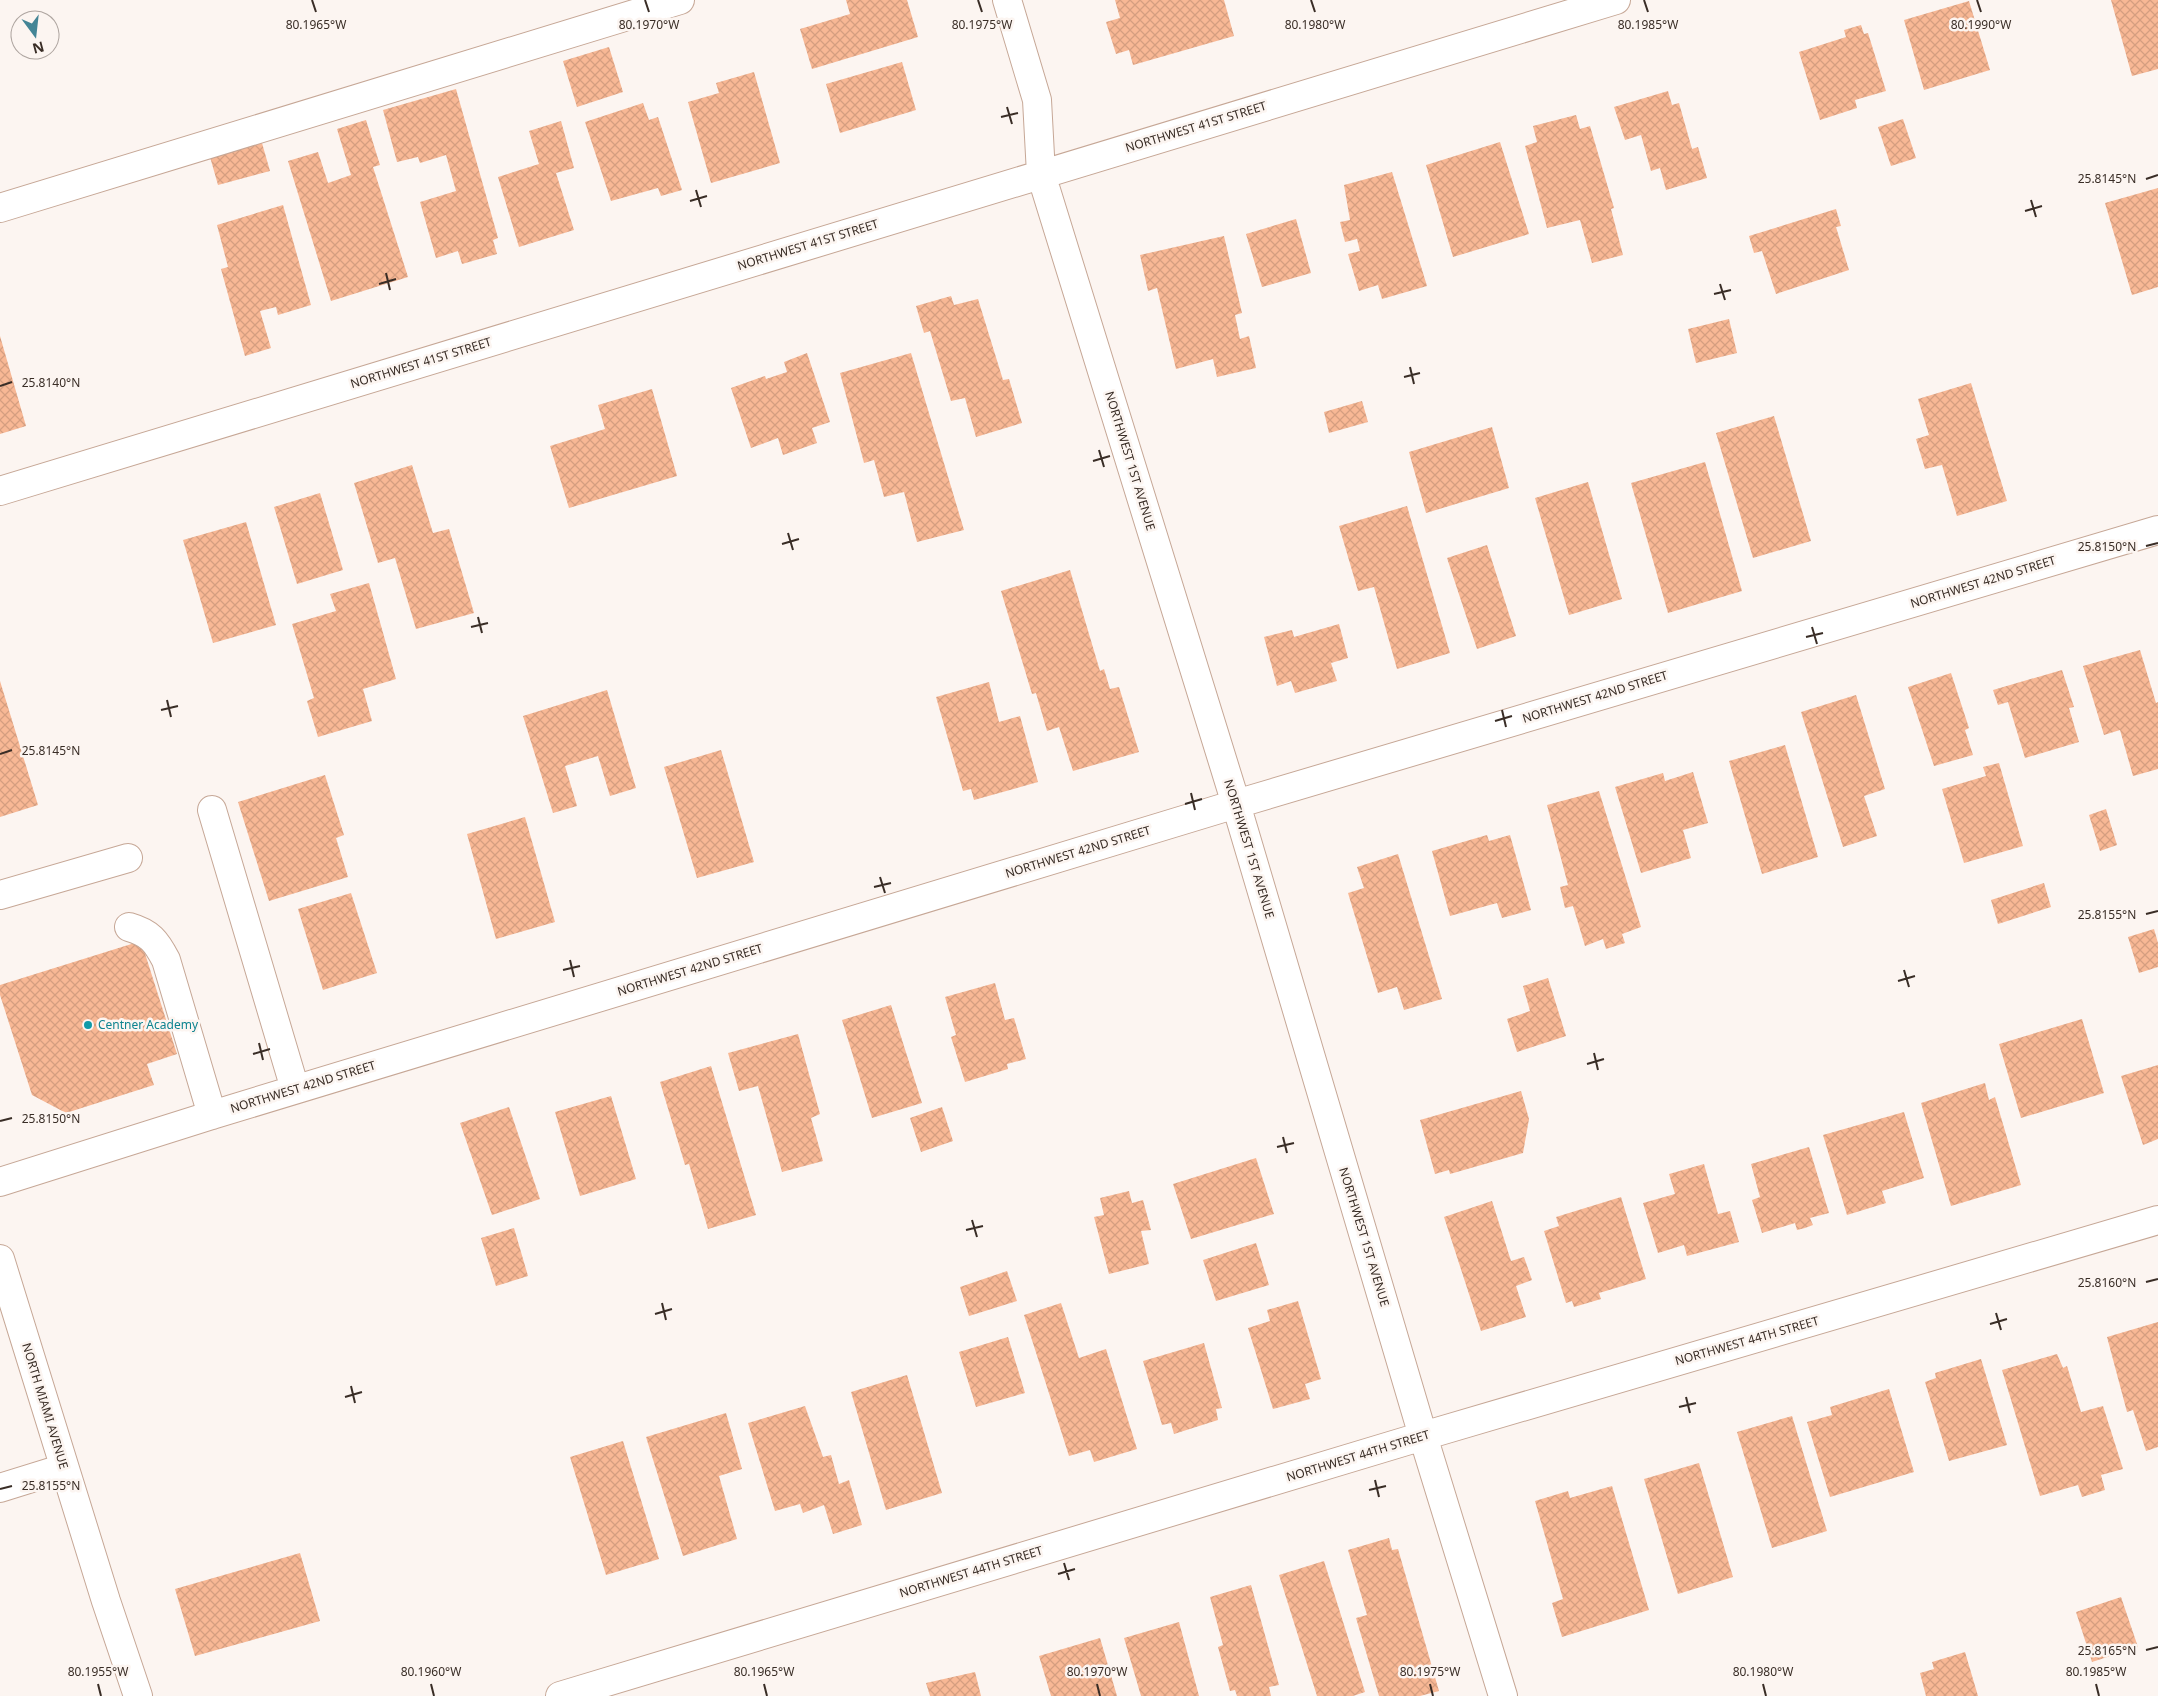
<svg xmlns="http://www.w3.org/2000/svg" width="2158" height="1696" viewBox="0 0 2158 1696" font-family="'Noto Sans',sans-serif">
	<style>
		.building { fill: url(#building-cross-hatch) }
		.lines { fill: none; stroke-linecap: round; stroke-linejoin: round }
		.minor-casing { stroke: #c6a796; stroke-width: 30 }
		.major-casing { stroke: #c6a796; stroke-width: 30 }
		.minor { stroke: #fff; stroke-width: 28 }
		.major { stroke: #fff; stroke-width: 28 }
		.ticks { fill: none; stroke: #392d26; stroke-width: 2 }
		.culture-dot { fill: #0f9aa8; stroke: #fcf5f1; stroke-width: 2 }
		.labels { text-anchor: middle; stroke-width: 5; stroke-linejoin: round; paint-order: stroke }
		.street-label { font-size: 12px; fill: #392d26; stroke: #fcf5f1 }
		.culture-label { font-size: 12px; fill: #0d838f; stroke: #fcf5f1; text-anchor: start }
		.ticks-label { font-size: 12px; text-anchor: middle; fill: #392d26; stroke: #fcf5f1; stroke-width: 5; stroke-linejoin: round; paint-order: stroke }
	</style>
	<defs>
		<pattern id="building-cross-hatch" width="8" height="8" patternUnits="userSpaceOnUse" patternTransform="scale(1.25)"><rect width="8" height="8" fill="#f8b895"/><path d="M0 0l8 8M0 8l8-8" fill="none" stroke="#d59e80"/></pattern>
	</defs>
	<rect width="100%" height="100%" fill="#fcf5f1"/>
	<!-- building -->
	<path class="building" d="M 846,0 L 907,0 L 918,37 L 812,69 L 800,29 L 850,14 Z
		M 1115,0 L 1224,0 L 1234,36 L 1133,65 L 1129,50 L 1116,54 L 1106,22 L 1120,18 Z
		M 2111,0 L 2158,0 L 2158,69 L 2132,76 Z
		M 1969,1 L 1990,70 L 1924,90 L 1904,20 Z
		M 1861,25 L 1864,34 L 1868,33 L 1886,91 L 1855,100 L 1857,108 L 1820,120 L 1799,52 L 1846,37 L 1844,30 Z
		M 609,47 L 623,92 L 577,107 L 563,61 Z
		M 902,62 L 916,110 L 840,133 L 826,84 Z
		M 754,72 L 780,163 L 711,183 L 688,102 L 719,93 L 716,83 Z
		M 456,89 L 498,238 L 493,240 L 497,254 L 462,264 L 458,251 L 436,258 L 420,202 L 456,191 L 446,155 L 420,163 L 418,157 L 397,162 L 383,110 Z
		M 1668,91 L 1672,105 L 1679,103 L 1692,149 L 1698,147 L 1707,178 L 1666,190 L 1660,168 L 1651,171 L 1641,135 L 1625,140 L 1614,107 Z
		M 643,103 L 649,120 L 658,117 L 682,190 L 661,196 L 658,188 L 611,201 L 585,122 Z
		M 1576,115 L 1580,129 L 1590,126 L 1614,208 L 1611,209 L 1623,255 L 1592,263 L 1580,220 L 1547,228 L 1525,146 L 1537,142 L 1533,126 Z
		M 1903,119 L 1916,158 L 1891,166 L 1878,127 Z
		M 366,120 L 380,165 L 373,167 L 408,277 L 331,301 L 288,161 L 318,152 L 328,183 L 351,175 L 337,129 Z
		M 561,121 L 574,168 L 556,173 L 574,230 L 519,247 L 498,177 L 539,164 L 529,131 Z
		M 1500,142 L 1529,234 L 1453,257 L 1426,165 Z
		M 262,143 L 270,171 L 218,185 L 210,157 Z
		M 1392,172 L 1427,286 L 1382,299 L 1378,285 L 1359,291 L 1348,254 L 1360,251 L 1357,239 L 1345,242 L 1340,222 L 1350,220 L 1344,185 Z
		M 2158,188 L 2158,287 L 2132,295 L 2105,203 Z
		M 283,205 L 311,305 L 278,315 L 276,307 L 260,311 L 271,348 L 245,356 L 221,269 L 228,267 L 217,225 Z
		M 1836,209 L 1841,226 L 1836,227 L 1849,270 L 1776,294 L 1762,251 L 1754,253 L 1749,236 Z
		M 1296,219 L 1311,273 L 1262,287 L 1246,234 Z
		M 1224,236 L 1242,313 L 1235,315 L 1240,339 L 1249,336 L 1256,368 L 1217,377 L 1213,359 L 1176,369 L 1157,288 L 1148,291 L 1140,255 Z
		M 951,296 L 954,305 L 978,299 L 1003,380 L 1009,379 L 1022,423 L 976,437 L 965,398 L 951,401 L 930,331 L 924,333 L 916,306 Z
		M 1729,319 L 1737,353 L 1696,363 L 1688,329 Z
		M 0,336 L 26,426 L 0,434 Z
		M 807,353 L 830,422 L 812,428 L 817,443 L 783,455 L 778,438 L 751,448 L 731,388 L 765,376 L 766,379 L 787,372 L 784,362 Z
		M 911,353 L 964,530 L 917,542 L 904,492 L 884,497 L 874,460 L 864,463 L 840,373 Z
		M 1971,383 L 2007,501 L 1957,516 L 1942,465 L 1925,469 L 1916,439 L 1929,435 L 1918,399 Z
		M 652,389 L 677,476 L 569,508 L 550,446 L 605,429 L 598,405 Z
		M 1362,401 L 1368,422 L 1329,433 L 1324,412 Z
		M 1774,416 L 1811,541 L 1753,558 L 1716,433 Z
		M 1492,427 L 1509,488 L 1426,513 L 1409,452 Z
		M 1705,462 L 1742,591 L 1668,613 L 1631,483 Z
		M 412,465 L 433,533 L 449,529 L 474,613 L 416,629 L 395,558 L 378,563 L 354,483 Z
		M 1588,482 L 1622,599 L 1569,615 L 1535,498 Z
		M 320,493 L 343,570 L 297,584 L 274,507 Z
		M 1407,506 L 1450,653 L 1397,669 L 1374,587 L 1358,591 L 1339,526 Z
		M 246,522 L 276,625 L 213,643 L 183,540 Z
		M 1487,545 L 1516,636 L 1477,649 L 1447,558 Z
		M 1070,570 L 1100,671 L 1104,669 L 1110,689 L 1119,687 L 1139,752 L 1073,771 L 1059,727 L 1047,731 L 1036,693 L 1032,694 L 1001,591 Z
		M 369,583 L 396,679 L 363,689 L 372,721 L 318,737 L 307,701 L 314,698 L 292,624 L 336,611 L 330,594 Z
		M 1339,624 L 1348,658 L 1331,663 L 1337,681 L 1295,693 L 1291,681 L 1277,686 L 1264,637 L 1292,630 L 1294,637 Z
		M 2140,650 L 2156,703 L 2158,702 L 2158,769 L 2133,776 L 2120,730 L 2104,735 L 2083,666 Z
		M 2062,670 L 2074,707 L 2069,708 L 2079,742 L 2025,758 L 2008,702 L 1998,705 L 1993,690 Z
		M 1951,673 L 1969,728 L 1965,730 L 1973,755 L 1934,766 L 1908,687 Z
		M 0,681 L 38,805 L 0,817 Z
		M 989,682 L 999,722 L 1020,716 L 1038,782 L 974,800 L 971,789 L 963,791 L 936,697 Z
		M 607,690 L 636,788 L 610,796 L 598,756 L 565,766 L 577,806 L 553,813 L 523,716 Z
		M 1856,695 L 1885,789 L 1864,796 L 1877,836 L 1843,847 L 1801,712 Z
		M 1785,745 L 1818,857 L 1762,874 L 1729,761 Z
		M 721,750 L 754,862 L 697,878 L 664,767 Z
		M 1999,763 L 2023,846 L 1964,863 L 1942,789 L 1986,776 L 1983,767 Z
		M 1693,772 L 1708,823 L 1683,830 L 1691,858 L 1641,873 L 1615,787 L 1663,773 L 1665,781 Z
		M 325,775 L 344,835 L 336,838 L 348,877 L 269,901 L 238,802 Z
		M 1599,791 L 1641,927 L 1622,934 L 1625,943 L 1606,949 L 1603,939 L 1585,946 L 1573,906 L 1565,908 L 1560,887 L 1568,885 L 1547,805 Z
		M 2106,809 L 2117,845 L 2100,851 L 2089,815 Z
		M 525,817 L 555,922 L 496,939 L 467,834 Z
		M 1487,835 L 1489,841 L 1510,835 L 1531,910 L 1502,918 L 1497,903 L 1450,916 L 1432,851 Z
		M 1398,854 L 1442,999 L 1404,1010 L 1397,987 L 1378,993 L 1348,893 L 1364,888 L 1357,867 Z
		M 2044,883 L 2051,907 L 1998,924 L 1991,900 Z
		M 351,893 L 377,973 L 323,990 L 298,909 Z
		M 2154,929 L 2158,943 L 2158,967 L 2139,973 L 2128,937 Z
		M 141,941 L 177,1054 L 147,1064 L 154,1085 L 66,1113 L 32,1095 L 0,995 L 0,985 Z
		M 1548,978 L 1566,1036 L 1517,1052 L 1507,1019 L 1530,1011 L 1523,986 Z
		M 995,983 L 1005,1020 L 1014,1018 L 1026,1059 L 1007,1064 L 1008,1069 L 965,1082 L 951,1037 L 956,1035 L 945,997 Z
		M 891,1005 L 922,1103 L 872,1118 L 842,1020 Z
		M 2082,1019 L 2104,1093 L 2021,1118 L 1999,1044 Z
		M 798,1034 L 820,1114 L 811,1118 L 823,1161 L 782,1172 L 758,1086 L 739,1091 L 728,1053 Z
		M 2158,1065 L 2158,1139 L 2143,1145 L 2121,1076 Z
		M 711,1066 L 756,1215 L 708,1229 L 689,1164 L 685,1165 L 660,1082 Z
		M 1985,1083 L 1989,1100 L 1995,1097 L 2021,1185 L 1951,1206 L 1921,1103 Z
		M 1521,1091 L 1529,1119 L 1523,1153 L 1450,1174 L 1449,1170 L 1435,1174 L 1420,1120 Z
		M 611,1096 L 636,1179 L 580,1196 L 555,1112 Z
		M 509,1107 L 540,1199 L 492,1215 L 460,1123 Z
		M 942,1107 L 953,1141 L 921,1152 L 910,1118 Z
		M 1904,1112 L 1924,1178 L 1882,1191 L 1886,1203 L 1847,1215 L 1823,1135 Z
		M 1809,1147 L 1829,1213 L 1810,1218 L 1813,1225 L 1805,1228 L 1797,1230 L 1795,1223 L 1762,1233 L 1752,1200 L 1760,1197 L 1751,1164 Z
		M 1256,1158 L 1274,1214 L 1191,1239 L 1173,1184 Z
		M 1704,1164 L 1718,1214 L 1730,1211 L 1739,1242 L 1687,1256 L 1684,1245 L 1658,1253 L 1643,1203 L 1675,1194 L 1669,1174 Z
		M 1129,1191 L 1132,1203 L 1143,1200 L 1151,1230 L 1141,1231 L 1149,1264 L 1109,1274 L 1094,1217 L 1104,1215 L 1100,1198 Z
		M 1621,1197 L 1646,1279 L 1599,1293 L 1601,1299 L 1574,1307 L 1572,1301 L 1566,1303 L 1544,1231 L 1559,1226 L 1556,1217 Z
		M 1492,1201 L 1511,1261 L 1524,1257 L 1532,1280 L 1516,1286 L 1526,1317 L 1481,1331 L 1444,1217 Z
		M 514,1228 L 528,1276 L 496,1286 L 481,1238 Z
		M 1256,1243 L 1269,1285 L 1216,1301 L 1203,1260 Z
		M 1007,1271 L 1017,1301 L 969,1316 L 960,1287 Z
		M 1298,1301 L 1321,1379 L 1305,1384 L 1310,1399 L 1273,1409 L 1248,1328 L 1270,1321 L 1267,1310 Z
		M 1061,1303 L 1079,1358 L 1106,1349 L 1137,1449 L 1094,1462 L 1090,1450 L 1069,1456 L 1024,1315 Z
		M 2158,1322 L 2158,1447 L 2146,1451 L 2133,1410 L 2127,1412 L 2107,1337 Z
		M 1008,1337 L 1025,1393 L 976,1407 L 959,1352 Z
		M 1204,1343 L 1222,1408 L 1216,1409 L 1218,1420 L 1174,1434 L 1171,1423 L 1162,1425 L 1143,1361 Z
		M 2057,1354 L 2063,1368 L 2067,1366 L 2081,1412 L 2103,1406 L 2123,1469 L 2101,1475 L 2105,1490 L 2082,1497 L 2078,1485 L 2040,1496 L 2002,1370 Z
		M 1981,1359 L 2007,1445 L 1949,1461 L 1925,1382 L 1936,1378 L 1935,1373 Z
		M 907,1375 L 942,1493 L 886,1510 L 851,1392 Z
		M 1889,1389 L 1914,1472 L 1830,1497 L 1807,1422 L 1832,1415 L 1830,1407 Z
		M 805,1406 L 823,1457 L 831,1455 L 839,1484 L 849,1480 L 862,1525 L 833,1534 L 824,1505 L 803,1513 L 800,1504 L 775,1511 L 748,1423 Z
		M 726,1413 L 742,1469 L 719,1476 L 737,1539 L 683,1556 L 646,1437 Z
		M 1792,1416 L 1827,1531 L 1772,1548 L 1737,1432 Z
		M 623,1441 L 659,1559 L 606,1575 L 570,1457 Z
		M 1699,1463 L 1733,1577 L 1678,1594 L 1644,1479 Z
		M 1612,1486 L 1649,1610 L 1562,1637 L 1552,1603 L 1563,1599 L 1535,1501 L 1568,1491 L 1570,1498 Z
		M 1389,1538 L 1392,1550 L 1398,1549 L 1439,1691 L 1420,1696 L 1379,1696 L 1356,1618 L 1367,1615 L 1348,1550 Z
		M 300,1553 L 320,1621 L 195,1656 L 175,1589 Z
		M 1324,1561 L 1365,1692 L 1353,1696 L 1317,1696 L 1279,1575 Z
		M 1251,1585 L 1279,1685 L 1269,1687 L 1271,1696 L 1237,1696 L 1235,1690 L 1230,1691 L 1218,1647 L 1223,1645 L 1210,1597 Z
		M 2121,1597 L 2138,1647 L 2092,1662 L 2076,1612 Z
		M 1179,1622 L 1199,1696 L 1141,1696 L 1124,1638 Z
		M 1100,1638 L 1117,1696 L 1051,1696 L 1039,1656 Z
		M 1965,1652 L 1978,1696 L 1926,1696 L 1920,1673 L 1934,1669 L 1932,1662 Z
		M 975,1672 L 981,1696 L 930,1696 L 926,1683 Z"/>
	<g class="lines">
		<defs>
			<path id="minor" d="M 1007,0 L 1037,100 L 1041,174 L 1236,804 L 1423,1436 L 1503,1696
				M 0,208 L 680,0
				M 0,491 L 1616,0
				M 212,810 L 295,1089
				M 0,895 L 128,858
				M 129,927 C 150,933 156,941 166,960 L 212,1115
				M 0,1182 L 212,1115 L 1236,804 L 2158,530
				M 0,1488 L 64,1468
				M 560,1696 L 1423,1436 L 2158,1220"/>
			<path id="major" d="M 0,1259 L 106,1601 L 138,1696"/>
		</defs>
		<!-- minor casing -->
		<use href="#minor" class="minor-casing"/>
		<!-- major casing -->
		<use href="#major" class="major-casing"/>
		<!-- minor -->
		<use href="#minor" class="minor"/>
		<!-- major -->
		<use href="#major" class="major"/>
	</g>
	<!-- ticks -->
	<path class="ticks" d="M 312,0 L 316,12M 645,0 L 649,12M 978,0 L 982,12M 1311,0 L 1315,12M 1644,0 L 1648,12M 1977,0 L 1981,12M 1007,107 L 1012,124M 1001,117 L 1018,113M 2146,179 L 2158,175M 696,190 L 701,207M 2031,200 L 2036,217M 690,201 L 707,196M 2025,211 L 2042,206M 386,273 L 390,290M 379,284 L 396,279M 1720,284 L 1725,300M 1714,294 L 1731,290M 1410,367 L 1414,384M 1404,377 L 1420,373M 0,386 L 12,382M 1099,450 L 1104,467M 1093,461 L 1110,456M 788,533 L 793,550M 782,544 L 799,539M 2146,546 L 2158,543M 478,617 L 482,633M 471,627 L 488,623M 1812,627 L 1817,644M 1806,637 L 1823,633M 167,700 L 171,717M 161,710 L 178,706M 1502,710 L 1506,727M 1495,721 L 1512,716M 0,754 L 12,750M 1191,793 L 1195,810M 1185,804 L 1202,799M 880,877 L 885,893M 874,887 L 891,883M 2146,914 L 2158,911M 570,960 L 574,977M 563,970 L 580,966M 1904,970 L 1909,987M 1898,981 L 1915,976M 259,1043 L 263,1060M 1594,1053 L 1598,1070M 253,1054 L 270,1049M 1587,1064 L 1604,1059M 0,1121 L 12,1118M 1283,1137 L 1287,1153M 1277,1147 L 1294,1143M 972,1220 L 977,1237M 966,1230 L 983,1226M 2146,1282 L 2158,1279M 662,1303 L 666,1320M 1996,1313 L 2001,1330M 655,1314 L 672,1309M 1990,1324 L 2007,1319M 351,1386 L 355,1403M 345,1397 L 362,1392M 1686,1397 L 1690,1413M 1679,1407 L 1696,1403M 1375,1480 L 1379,1497M 0,1489 L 12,1486M 1369,1490 L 1386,1486M 1064,1563 L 1069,1580M 1058,1574 L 1075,1569M 2146,1650 L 2158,1647M 98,1684 L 101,1696M 431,1684 L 434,1696M 764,1684 L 767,1696M 1097,1684 L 1100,1696M 1430,1684 L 1433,1696M 1763,1684 L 1766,1696M 2096,1684 L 2099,1696"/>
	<!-- markers -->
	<circle class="culture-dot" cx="88" cy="1025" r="5"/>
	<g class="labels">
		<!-- street labels -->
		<g class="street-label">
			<text transform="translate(1196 127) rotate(-17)" y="4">NORTHWEST 41ST STREET</text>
			<text transform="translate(808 245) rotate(-17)" y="4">NORTHWEST 41ST STREET</text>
			<text transform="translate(421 363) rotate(-17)" y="4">NORTHWEST 41ST STREET</text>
			<text transform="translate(1130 461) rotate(73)" y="4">NORTHWEST 1ST AVENUE</text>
			<text transform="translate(1983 582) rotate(-17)" y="4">NORTHWEST 42ND STREET</text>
			<text transform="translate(1595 697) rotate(-17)" y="4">NORTHWEST 42ND STREET</text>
			<text transform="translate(1249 849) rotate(73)" y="4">NORTHWEST 1ST AVENUE</text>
			<text transform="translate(1078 852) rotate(-17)" y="4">NORTHWEST 42ND STREET</text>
			<text transform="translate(690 970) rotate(-17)" y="4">NORTHWEST 42ND STREET</text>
			<text transform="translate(303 1087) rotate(-17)" y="4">NORTHWEST 42ND STREET</text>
			<text transform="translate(1364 1237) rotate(73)" y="4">NORTHWEST 1ST AVENUE</text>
			<text transform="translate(1747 1341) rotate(-16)" y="4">NORTHWEST 44TH STREET</text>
			<text transform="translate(45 1406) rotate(73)" y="4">NORTH MIAMI AVENUE</text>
			<text transform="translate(1358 1456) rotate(-17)" y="4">NORTHWEST 44TH STREET</text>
			<text transform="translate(971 1572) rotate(-17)" y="4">NORTHWEST 44TH STREET</text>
		</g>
		<!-- culture labels -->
		<g class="culture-label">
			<text x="98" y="1029">Centner Academy</text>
		</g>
	</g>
	<g class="ticks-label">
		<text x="316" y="29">80.1965°W</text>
		<text x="649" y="29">80.1970°W</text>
		<text x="982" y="29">80.1975°W</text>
		<text x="1315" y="29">80.1980°W</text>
		<text x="1648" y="29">80.1985°W</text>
		<text x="1981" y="29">80.1990°W</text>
		<text x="2107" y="183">25.8145°N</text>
		<text x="51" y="387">25.8140°N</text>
		<text x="2107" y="551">25.8150°N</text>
		<text x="51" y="755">25.8145°N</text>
		<text x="2107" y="919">25.8155°N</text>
		<text x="51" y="1123">25.8150°N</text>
		<text x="2107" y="1287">25.8160°N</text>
		<text x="51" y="1490">25.8155°N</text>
		<text x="2107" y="1655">25.8165°N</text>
		<text x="98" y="1676">80.1955°W</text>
		<text x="431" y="1676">80.1960°W</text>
		<text x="764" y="1676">80.1965°W</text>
		<text x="1097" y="1676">80.1970°W</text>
		<text x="1430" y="1676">80.1975°W</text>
		<text x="1763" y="1676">80.1980°W</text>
		<text x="2096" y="1676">80.1985°W</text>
	</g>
	<!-- north arrow -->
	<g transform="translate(35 35) rotate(165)"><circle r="24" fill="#fcf5f1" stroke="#aea5a0"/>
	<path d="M0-4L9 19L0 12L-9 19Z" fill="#438596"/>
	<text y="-8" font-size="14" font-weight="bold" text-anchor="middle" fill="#392d26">N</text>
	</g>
</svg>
